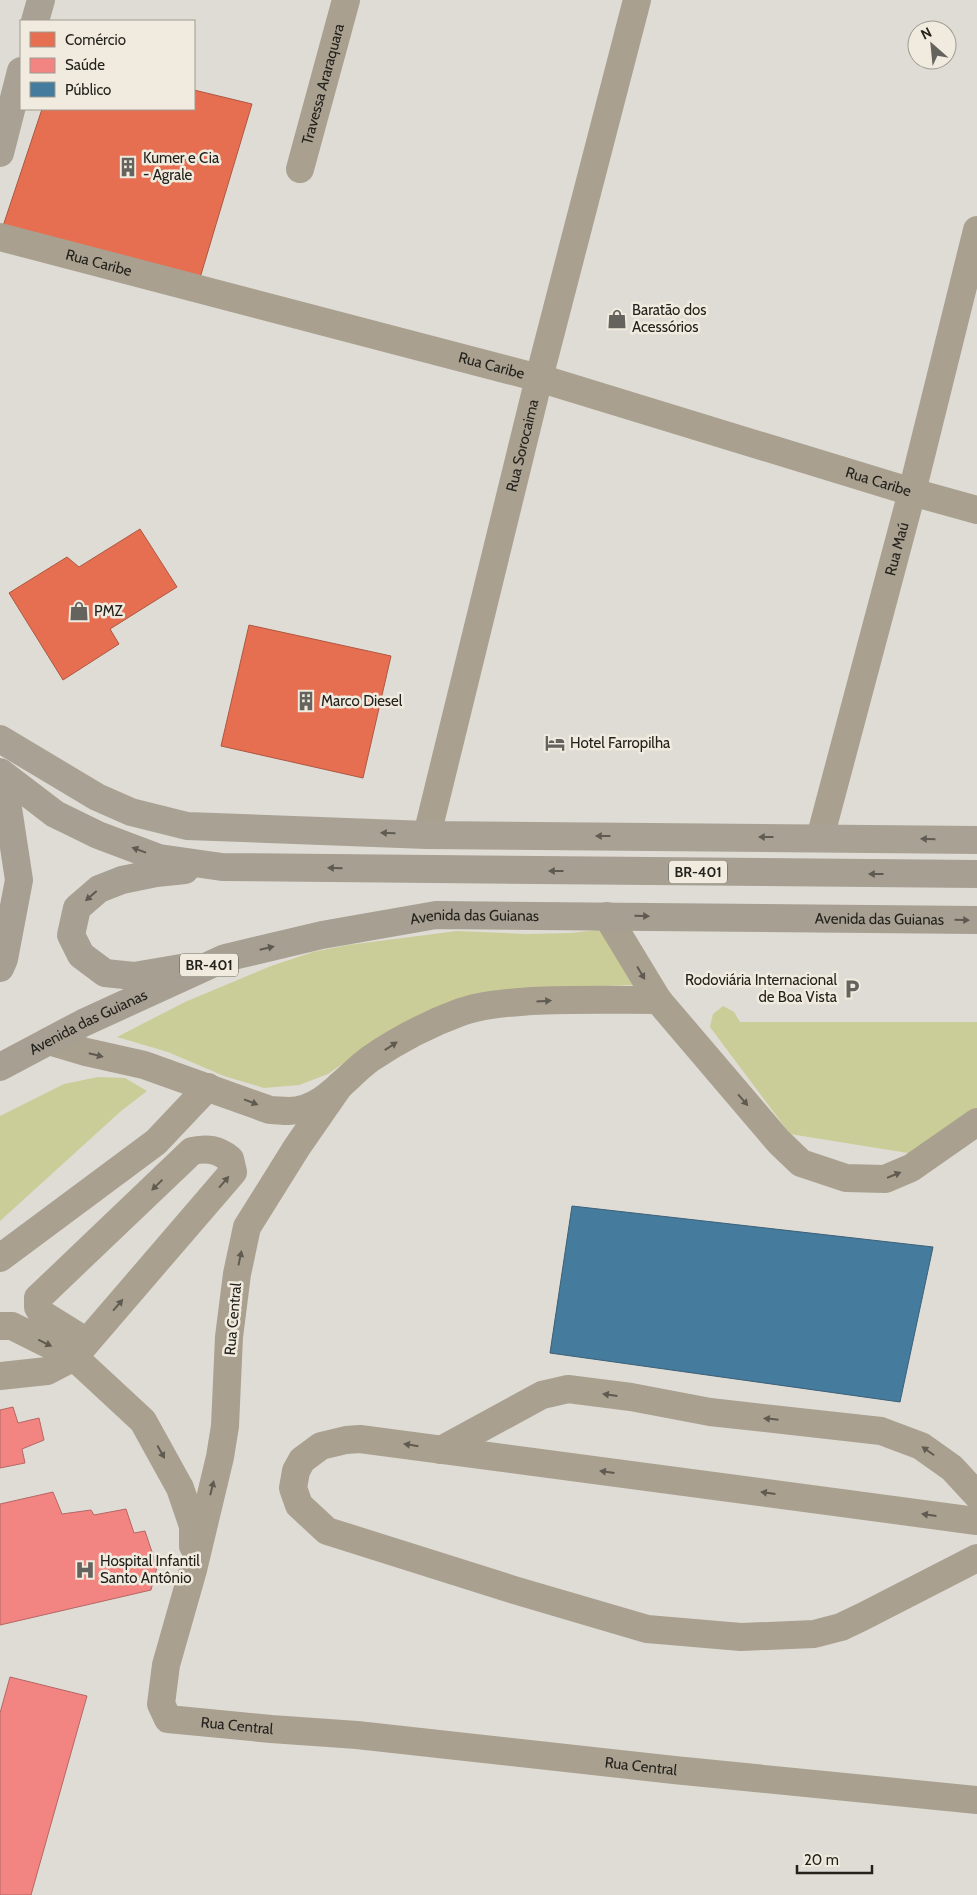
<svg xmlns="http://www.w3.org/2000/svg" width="977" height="1895" viewBox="0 0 977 1895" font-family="Cabin,sans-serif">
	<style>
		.green { fill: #cacd97 }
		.shops { fill: #e76f51; stroke: #ac5841 }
		.health { fill: #f28482; stroke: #b46764 }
		.public { fill: #457b9d; stroke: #3b6077 }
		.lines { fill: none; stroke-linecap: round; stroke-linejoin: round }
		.minor { stroke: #a9a090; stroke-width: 28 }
		.major { stroke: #a9a294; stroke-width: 28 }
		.highway { stroke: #a69f92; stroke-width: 28 }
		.oneway { fill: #605c53 }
		.oneway2 { fill: #5e5a52 }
		.oneway3 { fill: #605b51 }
		.labels { text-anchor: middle; stroke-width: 5; stroke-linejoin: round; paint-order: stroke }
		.shield { fill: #f0ebde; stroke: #615e57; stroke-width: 1 }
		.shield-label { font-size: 14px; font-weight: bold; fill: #24221d }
		.street-label { font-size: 15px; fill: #24221d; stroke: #f0ebde }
		.poi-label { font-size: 15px; fill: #24221d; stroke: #f0ebde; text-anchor: start }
	</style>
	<rect width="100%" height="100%" fill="#dfdcd5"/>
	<!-- green -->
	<path class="green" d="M 607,929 L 636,985 L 575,987 L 420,1015 L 389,1031 L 328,1074 L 299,1085 L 264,1088 L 224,1076 L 168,1052 L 117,1037 L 185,1002 L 271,966 L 313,952 L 348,945 L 457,931 L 526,934 L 570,933 Z
		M 723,1006 L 734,1012 L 740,1022 L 977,1022 L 977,1108 L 914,1154 L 790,1134 L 710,1027 L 713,1014 Z
		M 98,1077 L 125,1078 L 147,1091 L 121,1111 L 0,1221 L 0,1116 L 64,1084 Z"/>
	<!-- shops -->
	<path class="shops" d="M 194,90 L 252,104 L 200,278 L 3,226 L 42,109 L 194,109 Z
		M 140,529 L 177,587 L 110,629 L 119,644 L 63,680 L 9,593 L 67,557 L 79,567 Z
		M 249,625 L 391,656 L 363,778 L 221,746 Z"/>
	<!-- health -->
	<path class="health" d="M 13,1407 L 18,1423 L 39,1418 L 44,1440 L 22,1449 L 25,1463 L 0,1468 L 0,1410 Z
		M 53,1492 L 62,1514 L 91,1510 L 94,1515 L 126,1509 L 134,1533 L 145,1531 L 157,1567 L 151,1590 L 0,1625 L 0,1504 Z
		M 10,1677 L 87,1696 L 31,1895 L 0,1895 L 0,1713 Z"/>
	<!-- public -->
	<path class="public" d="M 572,1206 L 933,1247 L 900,1402 L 550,1353 Z"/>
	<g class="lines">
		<!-- minor -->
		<g class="minor">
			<path id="s1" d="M 300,169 L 346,0"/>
			<path id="s2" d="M 0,237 L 539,378 L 912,492 L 977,510"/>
			<path id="s3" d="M 427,835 L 539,378 L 637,0"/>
			<path id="s4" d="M 820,838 L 912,492 L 977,230"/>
			<path d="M 607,916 L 658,1000 L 779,1142 L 801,1163 L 846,1178 L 885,1179 L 911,1168 L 977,1122"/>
			<path d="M 49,1041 L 86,1052 L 144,1065 L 270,1110 C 276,1110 282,1111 289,1111 C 323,1111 345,1077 370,1059 C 399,1039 428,1024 461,1012 C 484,1004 508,1003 532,1001 C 574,999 616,1000 658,1000"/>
			<path id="s5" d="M 340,1085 L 297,1147 L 247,1227 L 237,1274 L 229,1337 L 225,1426 L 220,1457 L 193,1570 L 166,1665 L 161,1704 L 168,1719 L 271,1729 L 357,1735 L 674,1770 L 977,1800"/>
			<path d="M 0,1258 L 156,1142 L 208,1087"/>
			<path d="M 0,1326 L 12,1326 L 74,1357 L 143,1421 L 180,1488 L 193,1526 L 193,1546"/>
			<path d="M 0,1376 L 47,1371 L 74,1357 L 233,1172 L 230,1159 C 217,1149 208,1148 192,1151 L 38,1298 L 38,1307 L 42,1314 L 87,1342"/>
			<path d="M 441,1450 L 542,1395 L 568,1389 L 631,1397 L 710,1412 L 881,1431 L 921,1446 L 952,1468 L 977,1495"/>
			<path d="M 977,1521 L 360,1439 L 346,1440 L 321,1446 L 302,1460 L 296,1471 L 293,1488 L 299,1505 L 327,1531 L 514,1590 L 647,1629 L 741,1637 L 814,1634 L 841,1627 L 862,1617 L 977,1558"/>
		</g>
		<!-- major -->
		<path class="major" d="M 35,21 L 41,0
			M 0,153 L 21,71
			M 0,739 L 97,797 L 131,812 L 187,826 L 427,835 L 977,840"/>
		<!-- highway -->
		<g class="highway">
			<path d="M 0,772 L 55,814 L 98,835 L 159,858 L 222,867 L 977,874"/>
			<path d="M 0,783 L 6,795 L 19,880 L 4,959 L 0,968"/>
			<path d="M 181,968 L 134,976 L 105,973 L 81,955 L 71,935 L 77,908 L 99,889 L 122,880 L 156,873 L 185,870"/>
			<path id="s6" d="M 0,1067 L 83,1023 L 225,958 L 322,935 L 436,915 L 977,920"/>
		</g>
	</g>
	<!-- one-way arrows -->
	<defs><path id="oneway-solid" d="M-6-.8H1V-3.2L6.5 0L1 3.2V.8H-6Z" transform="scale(1.25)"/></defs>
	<g class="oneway">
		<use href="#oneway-solid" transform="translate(388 833) rotate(-178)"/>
		<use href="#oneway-solid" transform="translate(603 836) rotate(-180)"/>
		<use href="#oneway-solid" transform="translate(766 837) rotate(-180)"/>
		<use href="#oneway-solid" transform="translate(928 839) rotate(-179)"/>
	</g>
	<g class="oneway2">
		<use href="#oneway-solid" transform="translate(139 850) rotate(-160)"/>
		<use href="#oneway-solid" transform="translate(335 868) rotate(-179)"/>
		<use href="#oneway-solid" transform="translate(556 871) rotate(-180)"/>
		<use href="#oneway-solid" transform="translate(876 874) rotate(-180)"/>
		<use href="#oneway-solid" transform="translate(91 896) rotate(139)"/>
		<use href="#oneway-solid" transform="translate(642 916) rotate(1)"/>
		<use href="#oneway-solid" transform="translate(962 920) rotate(1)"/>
		<use href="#oneway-solid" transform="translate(267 948) rotate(-13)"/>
	</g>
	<g class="oneway3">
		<use href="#oneway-solid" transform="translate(641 973) rotate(59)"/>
		<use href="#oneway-solid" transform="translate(544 1001) rotate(-3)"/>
		<use href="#oneway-solid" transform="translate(391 1046) rotate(-33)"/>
		<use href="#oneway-solid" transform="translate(96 1055) rotate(14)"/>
		<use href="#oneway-solid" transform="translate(743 1100) rotate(49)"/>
		<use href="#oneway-solid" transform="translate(251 1102) rotate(21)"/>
		<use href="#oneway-solid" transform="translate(894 1175) rotate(-22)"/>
		<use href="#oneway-solid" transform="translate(224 1182) rotate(-49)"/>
		<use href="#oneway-solid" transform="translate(157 1185) rotate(136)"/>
		<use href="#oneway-solid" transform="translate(240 1258) rotate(-78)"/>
		<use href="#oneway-solid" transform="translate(118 1305) rotate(-49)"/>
		<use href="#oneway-solid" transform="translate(45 1343) rotate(26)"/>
		<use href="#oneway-solid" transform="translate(610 1395) rotate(-172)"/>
		<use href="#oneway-solid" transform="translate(771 1419) rotate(-174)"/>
		<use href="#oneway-solid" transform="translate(411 1445) rotate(-171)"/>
		<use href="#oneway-solid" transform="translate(928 1451) rotate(-145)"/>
		<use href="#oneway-solid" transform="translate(161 1452) rotate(61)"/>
		<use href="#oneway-solid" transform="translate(607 1472) rotate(-172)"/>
		<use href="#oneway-solid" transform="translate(212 1488) rotate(-76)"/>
		<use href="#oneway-solid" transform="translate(768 1493) rotate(-172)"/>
		<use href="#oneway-solid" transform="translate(929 1515) rotate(-172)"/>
	</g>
	<!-- icons -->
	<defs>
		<symbol id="building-bare" viewBox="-9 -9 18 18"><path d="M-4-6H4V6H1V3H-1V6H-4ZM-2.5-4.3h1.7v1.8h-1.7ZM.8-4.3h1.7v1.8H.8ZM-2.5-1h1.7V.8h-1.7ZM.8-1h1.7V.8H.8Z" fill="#65635d" stroke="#f0ebde" stroke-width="2.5" paint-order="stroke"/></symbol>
		<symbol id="shop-bare" viewBox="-9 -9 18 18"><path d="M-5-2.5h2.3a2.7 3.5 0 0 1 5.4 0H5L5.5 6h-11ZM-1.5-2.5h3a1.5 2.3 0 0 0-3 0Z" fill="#65635d" stroke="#f0ebde" stroke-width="2.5" paint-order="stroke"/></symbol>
		<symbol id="hotel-bare" viewBox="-9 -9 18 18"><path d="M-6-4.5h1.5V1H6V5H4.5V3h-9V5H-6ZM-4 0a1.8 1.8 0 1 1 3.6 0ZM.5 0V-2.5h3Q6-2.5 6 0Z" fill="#65635d" stroke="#f0ebde" stroke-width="2.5" paint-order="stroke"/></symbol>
		<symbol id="parking-bare" viewBox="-9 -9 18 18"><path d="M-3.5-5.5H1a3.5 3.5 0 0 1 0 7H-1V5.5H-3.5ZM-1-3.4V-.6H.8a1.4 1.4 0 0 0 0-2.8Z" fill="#65635d" stroke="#f0ebde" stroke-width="2.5" paint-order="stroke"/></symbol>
		<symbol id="hospital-bare" viewBox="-9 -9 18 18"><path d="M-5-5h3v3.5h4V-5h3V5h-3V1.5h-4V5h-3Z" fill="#65635d" stroke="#f0ebde" stroke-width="2.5" paint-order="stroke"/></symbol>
	</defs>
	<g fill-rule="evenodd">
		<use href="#building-bare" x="114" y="153" width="28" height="28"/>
		<use href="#shop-bare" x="603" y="305" width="28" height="28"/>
		<use href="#shop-bare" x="65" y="597" width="28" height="28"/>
		<use href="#building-bare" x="292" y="687" width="28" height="28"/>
		<use href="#hotel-bare" x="541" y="729" width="28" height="28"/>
		<use href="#parking-bare" x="838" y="975" width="28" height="28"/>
		<use href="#hospital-bare" x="71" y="1556" width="28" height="28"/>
	</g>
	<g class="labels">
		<!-- shield labels -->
		<g class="shield">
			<rect x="669" y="860.5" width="58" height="23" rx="4"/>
			<rect x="180" y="953.5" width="58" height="23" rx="4"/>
		</g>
		<g class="shield-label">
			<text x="698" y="877">BR-401</text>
			<text x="209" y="970">BR-401</text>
		</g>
		<!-- street labels -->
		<g class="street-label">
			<text dy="5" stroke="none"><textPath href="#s1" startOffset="88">Travessa Araraquara</textPath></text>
			<text dy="5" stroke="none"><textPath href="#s2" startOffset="102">Rua Caribe</textPath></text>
			<text dy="5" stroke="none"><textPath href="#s2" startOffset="508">Rua Caribe</textPath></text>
			<text dy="5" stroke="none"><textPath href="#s3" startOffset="401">Rua Sorocaima</textPath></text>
			<text dy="5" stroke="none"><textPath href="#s2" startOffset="912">Rua Caribe</textPath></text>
			<text dy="5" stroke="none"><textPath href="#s4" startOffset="299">Rua Maú</textPath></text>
			<text dy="5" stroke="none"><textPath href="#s6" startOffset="504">Avenida das Guianas</textPath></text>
			<text dy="5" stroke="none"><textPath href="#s6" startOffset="909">Avenida das Guianas</textPath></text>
			<text dy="5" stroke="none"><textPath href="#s6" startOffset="99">Avenida das Guianas</textPath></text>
			<text transform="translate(233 1319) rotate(-85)" y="5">Rua Central</text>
			<text dy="5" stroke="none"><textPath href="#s5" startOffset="742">Rua Central</textPath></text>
			<text dy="5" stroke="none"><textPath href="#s5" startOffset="1148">Rua Central</textPath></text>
		</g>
		<!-- poi labels -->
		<g class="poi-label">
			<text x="143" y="163">Kumer e Cia<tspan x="143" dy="17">- Agrale</tspan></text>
			<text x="632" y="315">Baratão dos<tspan x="632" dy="17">Acessórios</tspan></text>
			<text x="94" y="616">PMZ</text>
			<text x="321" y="706">Marco Diesel</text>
			<text x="570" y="748">Hotel Farropilha</text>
			<text x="837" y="985" text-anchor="end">Rodoviária Internacional<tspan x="837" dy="17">de Boa Vista</tspan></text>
			<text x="100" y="1566">Hospital Infantil<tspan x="100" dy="17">Santo Antônio</tspan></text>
		</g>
	</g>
	<!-- legend -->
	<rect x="20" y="20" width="175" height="90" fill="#f0ebde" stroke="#9e9b91"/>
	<rect x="30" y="32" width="25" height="15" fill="#e76f51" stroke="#9e9b91"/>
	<text x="65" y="45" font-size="15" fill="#24221d">Comércio</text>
	<rect x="30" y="58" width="25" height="15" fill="#f28482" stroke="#9e9b91"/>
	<text x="65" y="70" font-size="15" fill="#24221d">Saúde</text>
	<rect x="30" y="82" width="25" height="15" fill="#457b9d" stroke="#9e9b91"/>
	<text x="65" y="95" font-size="15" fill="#24221d">Público</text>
	<!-- north arrow -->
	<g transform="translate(932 45) rotate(333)"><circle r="24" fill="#f0ebde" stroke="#9e9b91"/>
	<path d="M0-4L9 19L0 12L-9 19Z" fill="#65635d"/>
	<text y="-8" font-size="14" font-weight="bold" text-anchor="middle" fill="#24221d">N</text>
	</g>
	<!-- scale -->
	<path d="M797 1865v8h75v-8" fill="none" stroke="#24221d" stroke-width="2.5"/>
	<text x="804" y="1865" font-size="15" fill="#24221d" stroke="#f0ebde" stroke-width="4" paint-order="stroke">20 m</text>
</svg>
